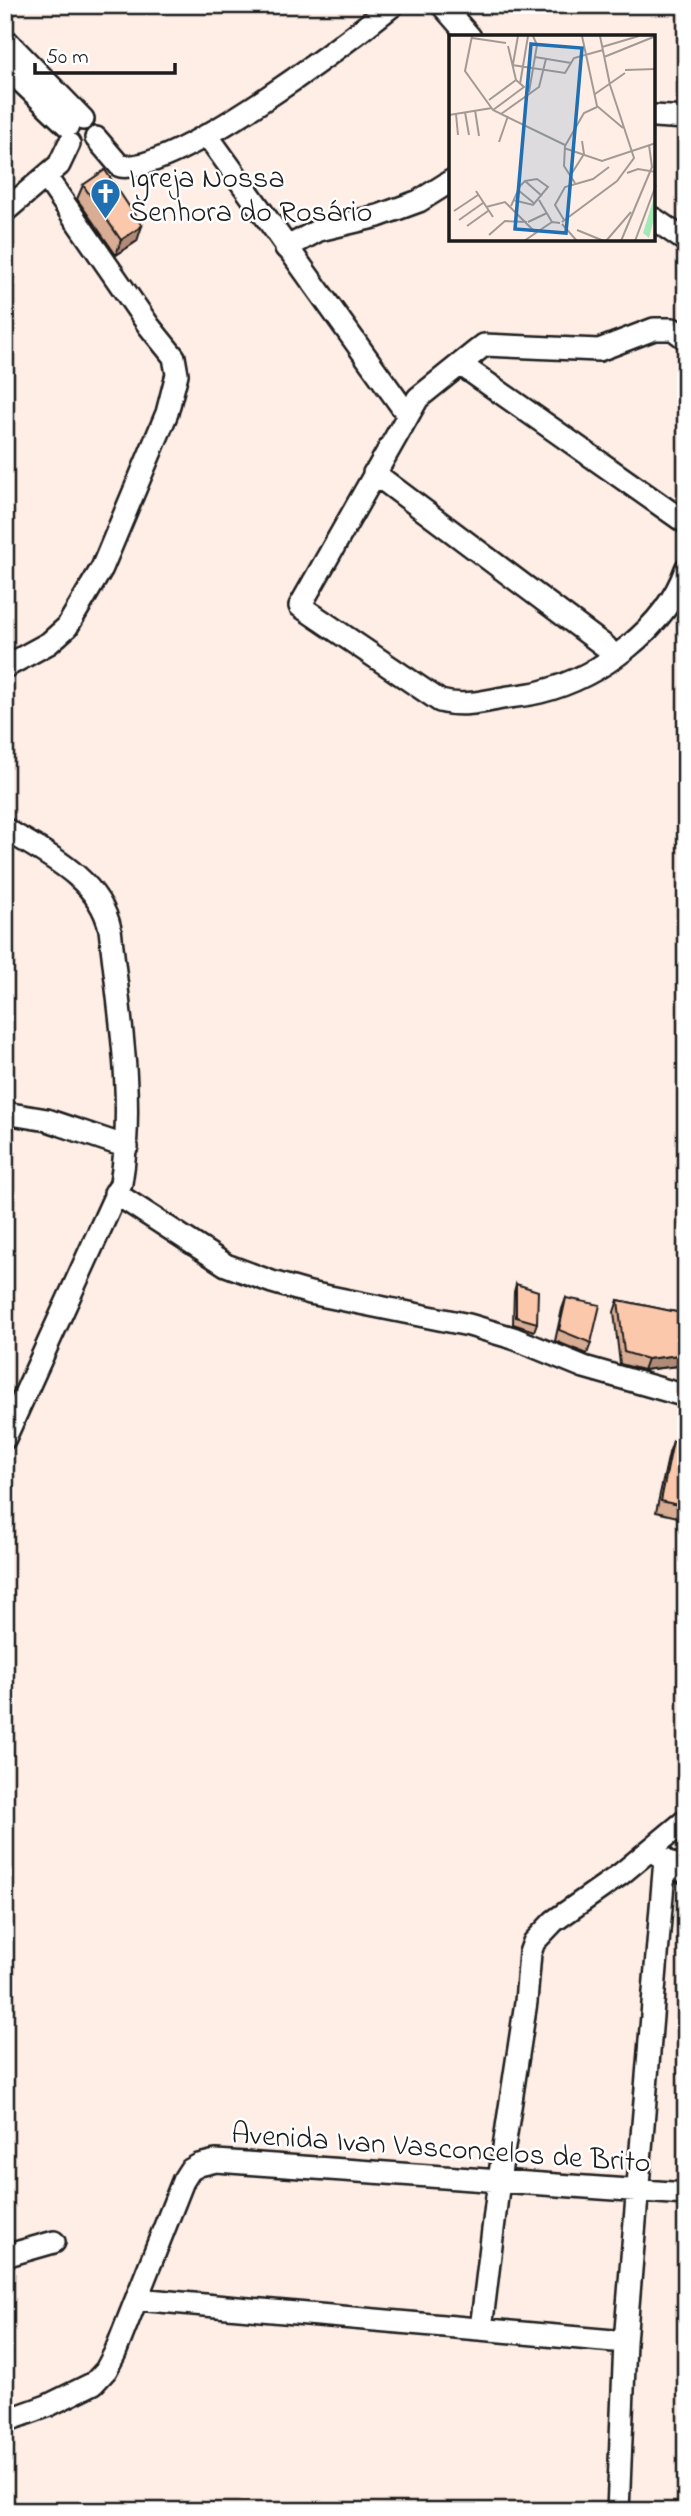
<svg xmlns="http://www.w3.org/2000/svg" width="691" height="2516" viewBox="0 0 691 2516" font-family="'Indie Flower',sans-serif">
	<style>
		.lines { fill: none; stroke-linecap: round; stroke-linejoin: round }
		.minor-casing { stroke: #1c1c1c; stroke-width: 26 }
		.minor { stroke: #fff; stroke-width: 21 }
		.wall { fill: #d9ac94; stroke: #1c1c1c; stroke-width: 2 }
		.shaded-wall { fill: #b08c78; stroke: #1c1c1c; stroke-width: 2 }
		.building { fill: #fcc8ac; stroke: #1c1c1c; stroke-width: 2 }
		.labels { text-anchor: middle; stroke-width: 5; stroke-linejoin: round; paint-order: stroke }
		.poi-label { font-size: 30px; fill: #1c1c1c; stroke: #fff; text-anchor: start }
		.street-label { font-size: 30px; fill: #1c1c1c; stroke: #fff }
		.inset-road { fill: none; stroke: #a49a95; stroke-width: 2 }
		.view { fill: #1f6fb2; fill-opacity: 0.15; stroke: #1f6fb2; stroke-width: 3.5 }
		.inset-edge { fill: none; stroke: #1c1c1c; stroke-width: 3.5 }
	</style>
	<rect width="100%" height="100%" fill="#feeee6"/>
	<filter id="ink" filterUnits="userSpaceOnUse"><feTurbulence type="fractalNoise" baseFrequency=".0143" numOctaves="2"/><feDisplacementMap in="SourceGraphic" scale="14" xChannelSelector="R" yChannelSelector="G"/><feConvolveMatrix kernelMatrix="1 2 1 2 8 2 1 2 1" color-interpolation-filters="sRGB"/></filter>
	<g filter="url(#ink)">
		<g class="lines">
			<defs>
				<path id="minor" d="M 442,5 L 470,37
					M 5,39 L 83,119
					M 5,66 L 68,126
					M 654,116 L 686,118
					M 207,135 L 407,414
					M 96,138 L 120,166 C 174,175 347,42 393,5
					M 5,211 L 59,165 L 69,144
					M 654,219 L 686,241
					M 286,248 L 319,230 L 378,216 L 419,201 L 451,181
					M 686,339 L 673,329 L 654,329 L 599,350 L 484,345 L 418,398 L 300,606 L 440,701 C 462,707 481,702 503,698 C 515,696 528,695 540,692 C 600,677 666,628 686,569
					M 460,364 L 686,523
					M 374,473 L 606,647 L 614,657
					M 5,667 L 49,643 L 67,627 L 102,568 L 167,413 L 177,374 L 174,357 L 149,326 L 46,177
					M 5,829 C 46,854 99,878 110,929 C 119,1012 135,1100 121,1183 L 5,1438
					M 5,1113 L 47,1120 L 127,1147
					M 115,1193 L 226,1265 L 272,1282 L 310,1293 L 469,1325 L 513,1338 L 584,1367 L 686,1396
					M 655,1853 L 686,1873
					M 5,2256 L 54,2242
					M 137,2299 L 625,2342
					M 481,2329 L 499,2180 L 526,2002 L 530,1953 L 534,1942 L 554,1921 L 621,1874 L 686,1820
					M 5,2421 L 47,2406 L 94,2383 L 106,2370 L 115,2353 L 183,2181 L 190,2170 L 199,2165 L 216,2161 L 686,2194
					M 618,2511 L 625,2342 L 665,1859"/>
			</defs>
			<!-- minor casing -->
			<use href="#minor" class="minor-casing"/>
			<!-- minor -->
			<use href="#minor" class="minor"/>
		</g>
		<!-- wall -->
		<path class="wall" d="M 83,185 L 137,241 L 116,255 L 77,199 Z
			M 516,1284 L 537,1323 L 534,1331 L 513,1324 L 514,1292 Z
			M 566,1298 L 591,1343 L 587,1354 L 555,1341 L 562,1309 Z
			M 618,1300 L 686,1314 L 686,1365 L 643,1370 L 620,1364 L 614,1312 Z
			M 673,1441 L 686,1444 L 686,1519 L 656,1512 L 669,1453 Z"/>
		<!-- shaded-wall -->
		<path class="shaded-wall" d="M 142,226 L 137,241 L 116,255 L 121,240 Z
			M 686,1354 L 686,1365 L 643,1370 L 647,1359 Z"/>
		<!-- building -->
		<path class="building" d="M 105,170 L 142,226 L 121,240 L 83,185 Z
			M 516,1284 L 538,1291 L 537,1323 L 516,1317 Z
			M 566,1298 L 600,1305 L 591,1343 L 559,1330 Z
			M 618,1300 L 686,1314 L 686,1354 L 647,1359 L 624,1352 Z
			M 673,1441 L 686,1444 L 686,1507 L 661,1501 Z"/>
	</g>
	<!-- icons -->
	<defs>
		<symbol id="church-pin" viewBox="-11 -11 22 30"><path d="M0 17L-7.5 6A9.5 9.5 0 1 1 7.5 6Z" fill="#1f6fb2" stroke="#fff"/><path d="M-1.2-6h2.4v3.5h3.3v2.4h-3.3V6h-2.4V-.1h-3.3v-2.4h3.3Z" fill="#fff"/></symbol>
	</defs>
	<g fill-rule="evenodd">
		<use href="#church-pin" x="88" y="176" width="35" height="47"/>
	</g>
	<g class="labels">
		<!-- poi labels -->
		<g class="poi-label">
			<text x="129" y="187">Igreja Nossa<tspan x="129" dy="34">Senhora do Rosário</tspan></text>
		</g>
		<!-- street labels -->
		<g class="street-label">
			<text transform="translate(441 2147) rotate(4)" y="10">Avenida Ivan Vasconcelos de Brito</text>
		</g>
	</g>
	<!-- overview -->
	<g transform="translate(449 35)">
		<rect width="206" height="206" fill="#feeee6"/>
		<path d="M 206,159 L 206,180 L 200,203 L 194,198 Z" fill="#a2e9b7"/>
		<path class="inset-road" d="M 23,1 L 16,36 L 44,75 L 116,110M 133,1 L 148,71 L 174,93M 23,3 L 57,8M 153,12 L 190,1M 86,22 L 122,28M 155,22 L 207,1M 64,29 L 69,1M 63,30 L 116,38 L 125,23 L 154,15M 176,35 L 207,34M 71,49 L 79,1M 80,57 L 88,10 L 84,1M 146,59 L 176,38M 40,65 L 67,45M 26,75 L 30,101M 44,75 L 75,52 L 67,45 L 59,11M 16,77 L 20,100M 7,79 L 9,100M 52,79 L 90,52 L 97,24M 0,80 L 43,73M 50,107 L 59,81M 115,113 L 153,126 L 207,108M 123,138 L 135,119 L 133,106M 178,138 L 189,134 L 207,137M 76,146 L 93,161M 126,148 L 115,131 L 116,111 L 135,78 L 148,72M 69,155 L 86,169M 27,156 L 44,182M 90,165 L 103,187M 62,171 L 71,151 L 76,146 L 88,144 L 99,152 L 84,170 L 64,165M 37,172 L 56,167 L 86,197M 5,176 L 29,160M 10,185 L 34,168M 115,185 L 106,170 L 116,152 L 144,144 L 160,132M 79,187 L 98,178M 113,187 L 168,146 L 185,123 L 161,50 L 151,1M 113,189 L 128,206M 18,191 L 39,176M 128,195 L 155,206M 40,200 L 56,186 L 78,187M 75,206 L 103,187 L 111,188M 157,206 L 182,177M 172,206 L 203,132 L 200,110M 186,206 L 207,150"/>
		<path class="view" d="M 82,9 L 133,13 L 117,198 L 66,194 Z"/>
		<rect width="206" height="206" class="inset-edge"/>
	</g>
	<!-- margin -->
	<rect width="691" height="2516" fill="none" stroke="#fff" stroke-width="28"/>
	<rect x="14" y="14" width="663" height="2488" fill="none" stroke="#1c1c1c" stroke-width="2.5" filter="url(#ink)"/>
	<!-- scale -->
	<path d="M35 63v10h140v-10" fill="none" stroke="#1c1c1c" stroke-width="3.5"/>
	<text x="46" y="63" font-size="21" fill="#1c1c1c" stroke="#ffffff" stroke-width="5" paint-order="stroke">50 m</text>
</svg>
